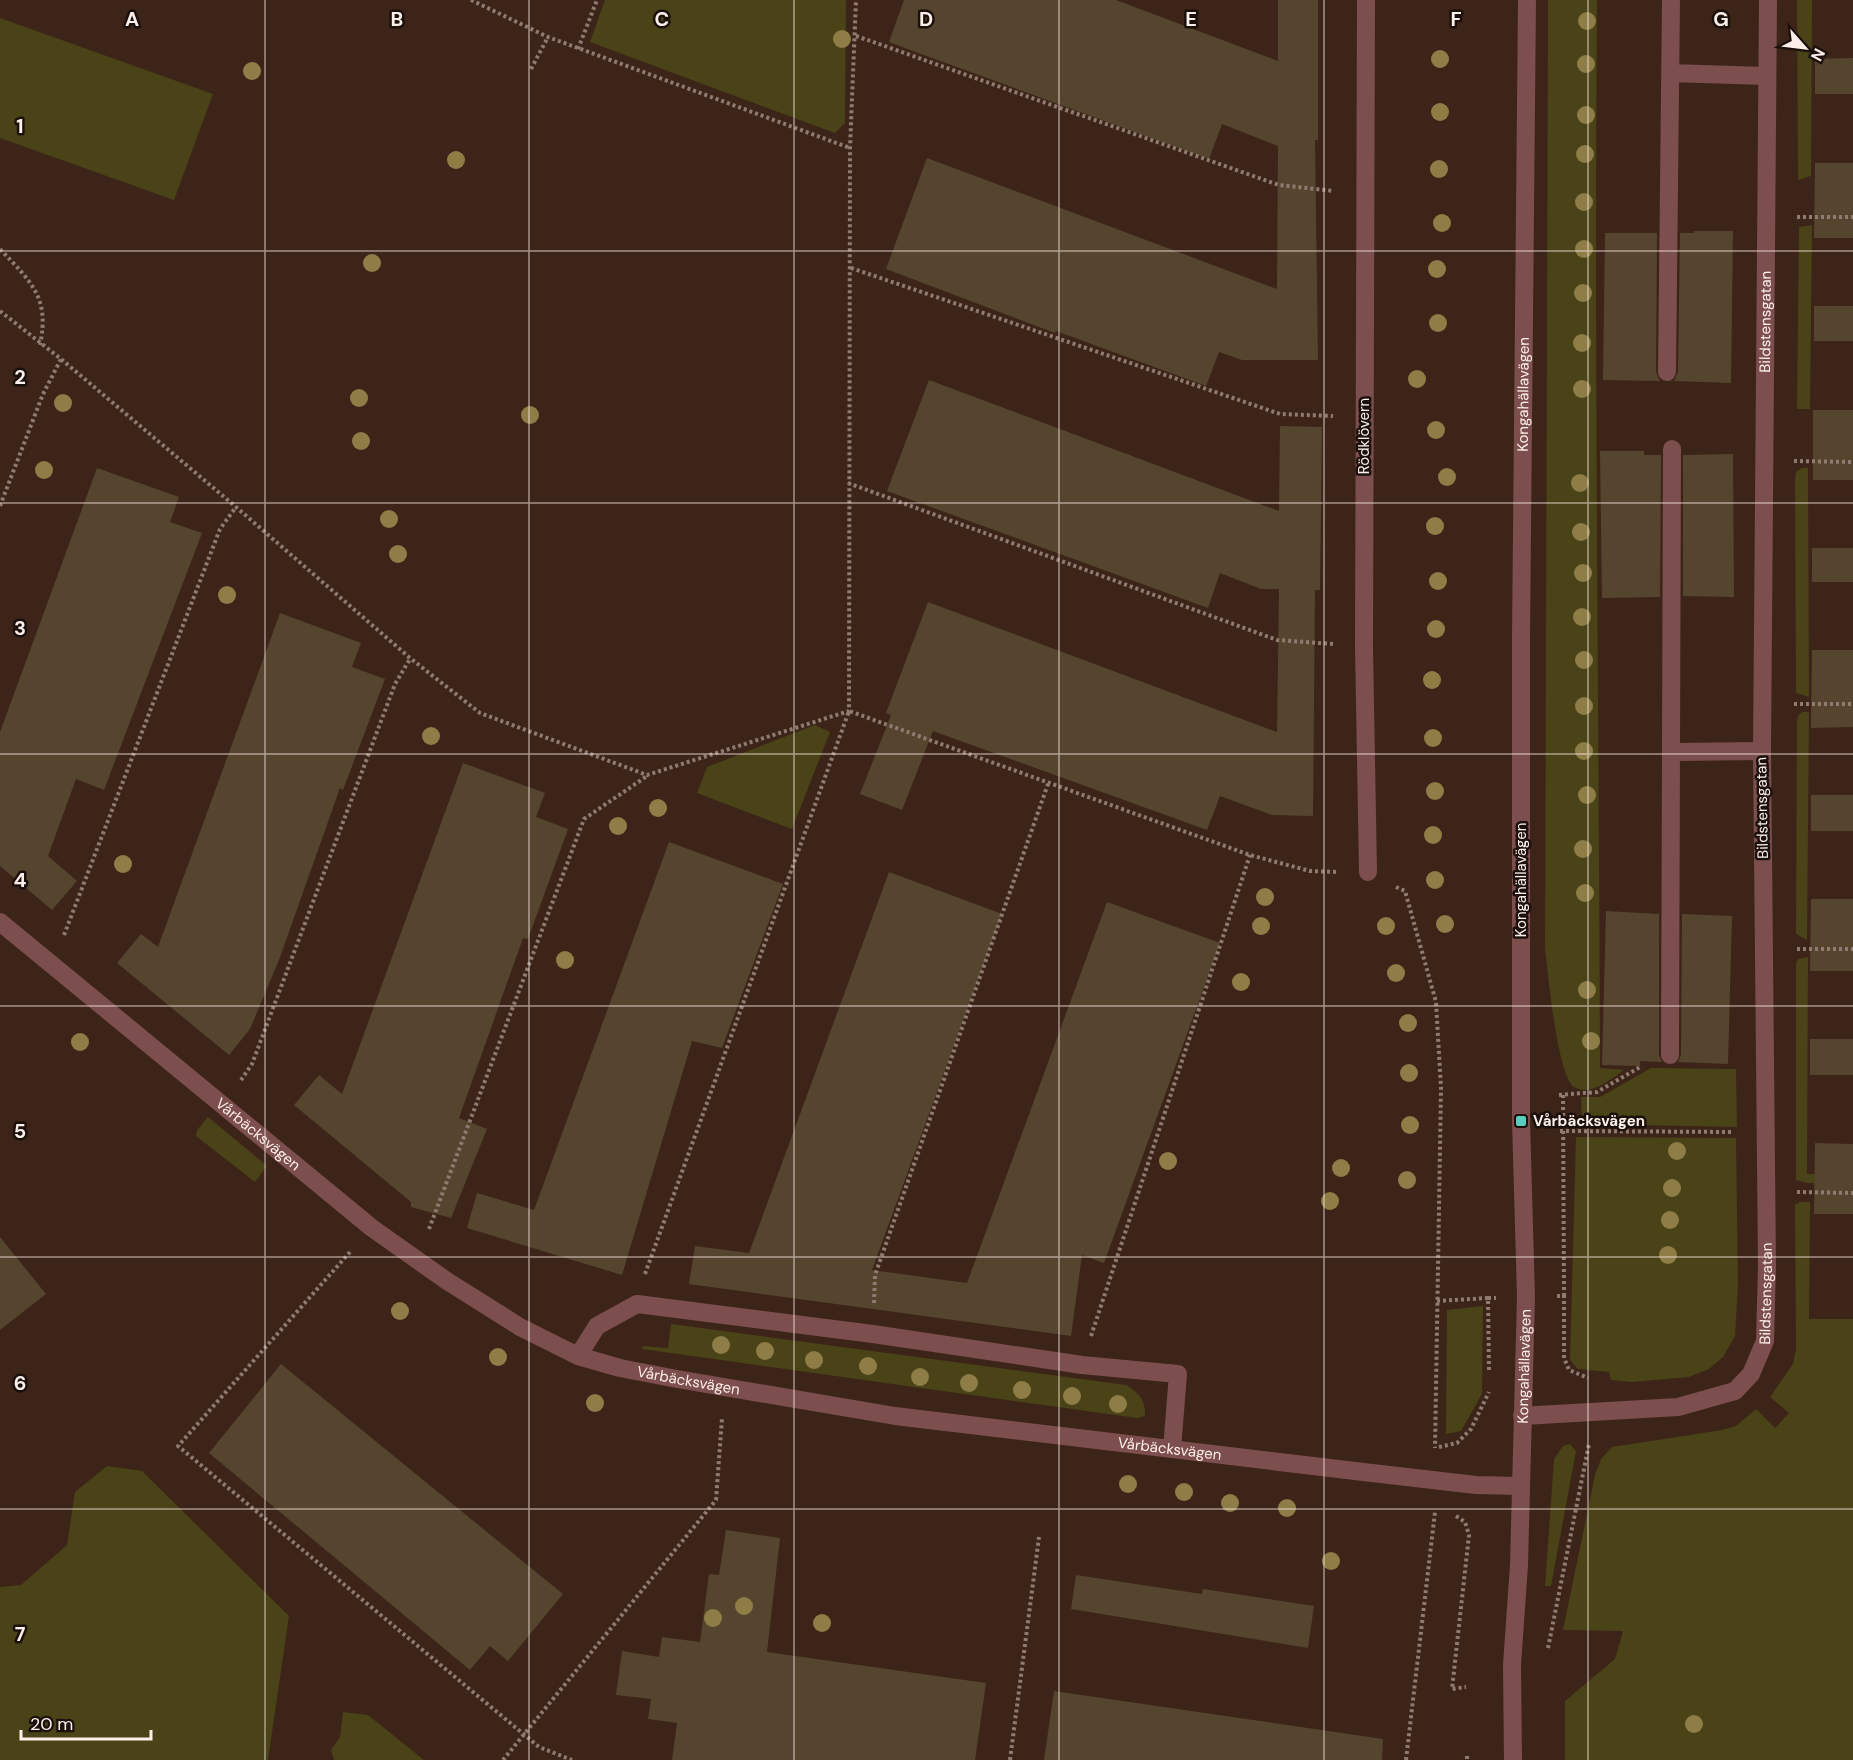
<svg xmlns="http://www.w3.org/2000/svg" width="1853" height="1760" viewBox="0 0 1853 1760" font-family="'DM Sans',sans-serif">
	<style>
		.green { fill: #494317 }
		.building { fill: #55452e }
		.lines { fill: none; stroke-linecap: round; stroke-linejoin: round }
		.path { stroke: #8f7b72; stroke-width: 4; stroke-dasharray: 3 3; stroke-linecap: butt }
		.service { stroke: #7c4e4d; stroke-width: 18 }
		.minor { stroke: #7c4e4d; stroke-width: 18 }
		.tertiary { stroke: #7c4e4d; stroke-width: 18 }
		.tree { fill: #8e7d47 }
		.grid { fill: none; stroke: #fdefe9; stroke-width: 1.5; stroke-opacity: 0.55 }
		.poi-dot { fill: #59cebe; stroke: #1b100b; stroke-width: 2 }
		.labels { text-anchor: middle; stroke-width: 5; stroke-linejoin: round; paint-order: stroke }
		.street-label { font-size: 15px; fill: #fdefe9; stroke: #1b100b }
		.poi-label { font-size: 15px; font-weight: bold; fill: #fdefe9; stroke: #1b100b; text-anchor: start }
		.grid-label { font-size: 20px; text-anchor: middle; font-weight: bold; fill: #fdefe9; stroke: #1b100b; stroke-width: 5; stroke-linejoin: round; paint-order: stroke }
	</style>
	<rect width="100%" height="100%" fill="#3c2418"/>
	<!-- green -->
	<path class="green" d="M 605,0 L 846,0 L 845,123 L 835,133 L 590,42 Z
		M 1548,0 L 1597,0 C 1594,356 1599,712 1600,1068 L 1624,1070 C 1611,1079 1590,1097 1574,1087 C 1557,1075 1548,973 1545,948 Z
		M 1797,0 L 1812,0 L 1811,176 L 1798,180 Z
		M 0,18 L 213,94 L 174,200 L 0,138 Z
		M 1812,225 L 1810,409 L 1797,409 L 1799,227 Z
		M 1802,468 L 1808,468 L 1809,697 L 1796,693 L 1795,482 L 1796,472 Z
		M 1802,712 L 1809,712 L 1807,940 L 1796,934 L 1797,722 L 1798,716 Z
		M 815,725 L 830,732 L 792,829 L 697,793 L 707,767 Z
		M 1808,957 L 1807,1174 L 1853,1174 L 1853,1182 L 1807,1183 L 1796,1180 L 1796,964 L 1798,959 Z
		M 1651,1068 L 1736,1069 L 1737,1127 L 1582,1124 L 1581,1097 L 1600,1097 Z
		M 208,1117 L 267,1166 L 255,1182 L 196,1136 L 197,1130 Z
		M 1576,1137 L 1736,1138 L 1738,1286 L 1735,1336 L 1723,1357 L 1709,1369 L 1689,1377 L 1632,1382 L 1611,1380 L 1609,1372 L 1578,1369 L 1570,1360 Z
		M 1800,1202 L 1810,1202 L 1809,1319 L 1853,1319 L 1853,1760 L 1565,1760 L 1565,1701 L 1615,1659 L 1623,1631 L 1563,1630 L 1595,1475 L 1601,1459 L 1612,1447 L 1722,1430 L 1736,1426 L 1756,1409 L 1775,1428 L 1789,1413 L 1770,1397 L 1793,1364 L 1796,1349 L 1795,1205 Z
		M 1483,1306 L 1482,1394 L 1461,1431 L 1446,1434 L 1447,1310 Z
		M 671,1324 L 1126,1385 C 1139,1393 1146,1400 1145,1416 L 1137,1418 L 642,1349 L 643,1346 L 668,1348 Z
		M 1570,1444 L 1576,1451 L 1551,1586 L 1545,1586 L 1554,1459 L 1563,1446 Z
		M 107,1466 L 142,1471 L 289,1616 L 268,1760 L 0,1760 L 0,1587 L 21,1585 L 67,1545 L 75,1492 Z
		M 343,1712 L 368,1715 L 424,1760 L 334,1760 L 331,1750 L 340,1737 Z"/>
	<!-- building -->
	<path class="building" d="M 904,0 L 1116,0 L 1278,61 L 1278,0 L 1318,0 L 1318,140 L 1315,140 L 1318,360 L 1242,360 L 1219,352 L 1206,386 L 1056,331 L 1055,333 L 886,269 L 927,158 L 1277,289 L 1278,146 L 1222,124 L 1209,159 L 932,58 L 889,42 Z
		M 1853,58 L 1853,94 L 1815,94 L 1815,59 Z
		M 1815,163 L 1853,163 L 1853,238 L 1814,238 Z
		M 1694,231 L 1733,231 L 1731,383 L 1674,381 L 1678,372 L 1680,233 L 1694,233 Z
		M 1605,233 L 1657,233 L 1656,372 L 1660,381 L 1603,380 Z
		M 1814,306 L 1853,306 L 1853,341 L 1814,341 Z
		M 929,380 L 1279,511 L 1280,426 L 1322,427 L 1320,590 L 1315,590 L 1313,816 L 1272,815 L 1220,796 L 1207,830 L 933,731 L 902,810 L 860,794 L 891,715 L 886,713 L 928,602 L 1277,732 L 1279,589 L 1261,589 L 1220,573 L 1208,608 L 887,491 Z
		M 1813,410 L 1853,410 L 1853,480 L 1813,480 Z
		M 1600,451 L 1644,451 L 1644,455 L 1661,455 L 1660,597 L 1602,598 Z
		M 1733,454 L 1734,597 L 1683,596 L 1683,455 Z
		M 97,468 L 179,497 L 170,522 L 202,533 L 104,790 L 76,779 L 48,856 L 77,881 L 52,910 L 0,866 L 0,732 Z
		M 1812,548 L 1853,548 L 1853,582 L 1812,582 Z
		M 280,613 L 361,643 L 352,667 L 385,679 L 343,790 L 340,788 L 279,960 L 250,1029 L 229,1055 L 117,963 L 141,934 L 158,947 Z
		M 1812,650 L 1853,650 L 1853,727 L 1811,728 Z
		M 463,763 L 545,793 L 536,817 L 568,829 L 528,939 L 523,938 L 459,1118 L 487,1129 L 451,1218 L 411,1207 L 411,1202 L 294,1105 L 319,1075 L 342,1094 Z
		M 1811,795 L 1853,795 L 1853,831 L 1811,831 Z
		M 669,842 L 783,884 L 722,1048 L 692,1041 L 622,1275 L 467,1228 L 477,1193 L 534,1210 Z
		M 889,872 L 1002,914 L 872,1270 L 967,1283 L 1107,902 L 1220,943 L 1104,1263 L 1082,1255 L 1071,1336 L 689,1284 L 695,1246 L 749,1253 Z
		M 1811,899 L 1853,899 L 1853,971 L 1810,971 Z
		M 1606,911 L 1659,914 L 1659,1055 L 1662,1062 L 1640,1061 L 1640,1066 L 1602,1065 Z
		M 1682,914 L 1732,916 L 1728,1064 L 1678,1062 L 1681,1055 Z
		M 1810,1039 L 1853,1039 L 1853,1075 L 1810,1075 Z
		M 1815,1143 L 1853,1144 L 1853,1214 L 1814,1214 Z
		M 0,1237 L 46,1294 L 0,1330 Z
		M 281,1364 L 563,1594 L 508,1661 L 490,1646 L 470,1670 L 209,1453 Z
		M 726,1530 L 780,1538 L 767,1652 L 986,1683 L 975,1760 L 672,1760 L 677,1723 L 648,1719 L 651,1699 L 616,1695 L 622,1651 L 659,1657 L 662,1637 L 700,1642 L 709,1574 L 719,1575 Z
		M 1076,1575 L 1202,1594 L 1203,1589 L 1314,1606 L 1308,1648 L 1071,1609 Z
		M 1054,1691 L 1383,1739 L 1382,1760 L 1044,1760 Z"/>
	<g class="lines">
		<!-- path -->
		<path class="path" d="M 471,0 L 548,37 L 850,148
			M 856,36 L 1279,185 L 1334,191
			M 578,49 L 597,0
			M 531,69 L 548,37
			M 1797,217 L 1853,217
			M 0,249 C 31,282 50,297 40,345
			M 851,268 L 1280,414 L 1333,416
			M 0,311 L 61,359 L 236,507 L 410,658 L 480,713 L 647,775 L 849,711 L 850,148 L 856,0
			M 1794,461 L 1853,462
			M 848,483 L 1277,640 L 1333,644
			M 0,506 L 43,394 L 61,359
			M 1794,704 L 1853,704
			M 1396,887 L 1405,891 L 1436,1002 L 1441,1088 L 1435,1448
			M 64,935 L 220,529 L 236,507
			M 1797,949 L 1853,949
			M 241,1080 L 252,1064 L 395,684 L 410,659
			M 1559,1095 L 1597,1092 L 1642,1066
			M 1563,1095 L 1564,1296
			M 1560,1131 L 1733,1132
			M 1797,1192 L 1853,1193
			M 429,1229 L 584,819 L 647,776
			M 350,1252 L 178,1446 L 539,1747 L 572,1760
			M 645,1274 L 849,711 L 1250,855 L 1310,871 L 1338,872
			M 1557,1296 L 1564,1296 L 1564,1358 L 1569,1370 L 1588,1378
			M 1437,1301 L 1488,1298
			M 874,1303 L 875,1275 L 1048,784
			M 1091,1336 L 1250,855
			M 1489,1370 L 1488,1298 L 1496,1298
			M 1439,1447 L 1457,1443 L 1471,1429 L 1489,1392
			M 1456,1516 L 1465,1522 L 1469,1535 L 1452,1689 L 1466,1687
			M 1548,1648 L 1589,1444
			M 1467,1756 L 1467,1760
			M 503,1760 L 716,1500 L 722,1418
			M 1010,1760 L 1039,1537
			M 1406,1760 L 1435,1512"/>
		<!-- service -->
		<path class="service" d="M 1671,73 L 1766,76
			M 1667,372 L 1671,0
			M 1672,752 L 1762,751
			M 1670,1055 L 1672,449
			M 578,1356 L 597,1326 L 637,1304 L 873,1334 L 1082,1365 L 1178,1374 L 1172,1449"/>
		<!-- minor -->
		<g class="minor">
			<path d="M 1366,0 L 1364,647 L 1368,872"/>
			<path id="s1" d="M 0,922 L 372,1228 L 447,1281 L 520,1327 L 578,1356 L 620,1368 L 677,1379 L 895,1416 L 1372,1473 L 1476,1485 L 1520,1486"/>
			<path id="s2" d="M 1522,1416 L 1678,1407 L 1735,1391 L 1751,1374 L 1765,1341 L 1767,1265 L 1762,751 L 1768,0"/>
		</g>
		<!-- tertiary -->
		<path class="tertiary" id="s3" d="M 1513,1760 L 1512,1665 L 1519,1565 L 1526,1296 L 1521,1121 L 1521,637 L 1527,0"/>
	</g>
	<!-- trees -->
	<g class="tree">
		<circle cx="1587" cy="21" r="9"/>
		<circle cx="842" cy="39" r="9"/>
		<circle cx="1440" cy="59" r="9"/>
		<circle cx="1586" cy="64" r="9"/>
		<circle cx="252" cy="71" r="9"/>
		<circle cx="1440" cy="112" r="9"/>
		<circle cx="1586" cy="115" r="9"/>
		<circle cx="1585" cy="154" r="9"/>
		<circle cx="456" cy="160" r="9"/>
		<circle cx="1439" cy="169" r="9"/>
		<circle cx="1584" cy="202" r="9"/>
		<circle cx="1442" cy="223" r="9"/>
		<circle cx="1584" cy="249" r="9"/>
		<circle cx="372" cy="263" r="9"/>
		<circle cx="1437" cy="269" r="9"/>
		<circle cx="1583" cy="293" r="9"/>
		<circle cx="1438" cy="323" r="9"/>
		<circle cx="1582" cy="343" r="9"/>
		<circle cx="1417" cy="379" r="9"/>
		<circle cx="1582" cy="389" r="9"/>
		<circle cx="359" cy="398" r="9"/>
		<circle cx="63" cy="403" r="9"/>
		<circle cx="530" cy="415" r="9"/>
		<circle cx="1436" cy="430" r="9"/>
		<circle cx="361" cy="441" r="9"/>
		<circle cx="44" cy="470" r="9"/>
		<circle cx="1447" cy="477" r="9"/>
		<circle cx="1580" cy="483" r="9"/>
		<circle cx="389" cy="519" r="9"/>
		<circle cx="1435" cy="526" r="9"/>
		<circle cx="1581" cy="532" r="9"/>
		<circle cx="398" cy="554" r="9"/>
		<circle cx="1583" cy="573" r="9"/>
		<circle cx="1438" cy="581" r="9"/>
		<circle cx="227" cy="595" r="9"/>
		<circle cx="1582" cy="617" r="9"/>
		<circle cx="1436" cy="629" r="9"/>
		<circle cx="1584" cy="660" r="9"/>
		<circle cx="1432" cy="680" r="9"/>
		<circle cx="1584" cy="706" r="9"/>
		<circle cx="431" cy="736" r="9"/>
		<circle cx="1433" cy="738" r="9"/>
		<circle cx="1584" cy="751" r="9"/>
		<circle cx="1435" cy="791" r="9"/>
		<circle cx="1587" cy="795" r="9"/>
		<circle cx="658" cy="808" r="9"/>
		<circle cx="618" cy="826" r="9"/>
		<circle cx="1433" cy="835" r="9"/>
		<circle cx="1583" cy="849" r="9"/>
		<circle cx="123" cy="864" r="9"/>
		<circle cx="1435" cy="880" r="9"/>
		<circle cx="1585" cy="893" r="9"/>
		<circle cx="1265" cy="897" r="9"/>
		<circle cx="1445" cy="924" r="9"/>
		<circle cx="1261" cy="926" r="9"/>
		<circle cx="1386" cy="926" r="9"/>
		<circle cx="565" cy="960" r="9"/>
		<circle cx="1396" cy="973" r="9"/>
		<circle cx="1241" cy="982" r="9"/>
		<circle cx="1587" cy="990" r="9"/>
		<circle cx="1408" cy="1023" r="9"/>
		<circle cx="1591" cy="1041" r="9"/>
		<circle cx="80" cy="1042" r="9"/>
		<circle cx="1409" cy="1073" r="9"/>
		<circle cx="1410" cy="1125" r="9"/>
		<circle cx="1677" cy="1151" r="9"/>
		<circle cx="1168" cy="1161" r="9"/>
		<circle cx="1341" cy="1168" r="9"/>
		<circle cx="1407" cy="1180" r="9"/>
		<circle cx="1672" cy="1188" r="9"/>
		<circle cx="1330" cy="1201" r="9"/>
		<circle cx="1670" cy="1220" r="9"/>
		<circle cx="1668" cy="1255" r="9"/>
		<circle cx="400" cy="1311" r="9"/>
		<circle cx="721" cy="1345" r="9"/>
		<circle cx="765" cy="1351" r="9"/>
		<circle cx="498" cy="1357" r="9"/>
		<circle cx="814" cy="1360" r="9"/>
		<circle cx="868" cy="1366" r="9"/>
		<circle cx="920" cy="1377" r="9"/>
		<circle cx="969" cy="1383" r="9"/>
		<circle cx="1022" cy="1390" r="9"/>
		<circle cx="1072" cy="1396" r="9"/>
		<circle cx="595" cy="1403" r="9"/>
		<circle cx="1118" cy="1404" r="9"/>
		<circle cx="1128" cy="1484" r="9"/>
		<circle cx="1184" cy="1492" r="9"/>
		<circle cx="1230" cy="1503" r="9"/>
		<circle cx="1287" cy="1508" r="9"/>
		<circle cx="1331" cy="1561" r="9"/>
		<circle cx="744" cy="1606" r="9"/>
		<circle cx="713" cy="1618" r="9"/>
		<circle cx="822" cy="1623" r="9"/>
		<circle cx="1694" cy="1724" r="9"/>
	</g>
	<!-- grid -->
	<path class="grid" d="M 265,0 L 265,1760M 529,0 L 529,1760M 794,0 L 794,1760M 1059,0 L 1059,1760M 1324,0 L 1324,1760M 1588,0 L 1588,1760M 0,251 L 1853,251M 0,503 L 1853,503M 0,754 L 1853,754M 0,1006 L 1853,1006M 0,1257 L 1853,1257M 0,1509 L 1853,1509"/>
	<!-- markers -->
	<rect class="poi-dot" x="1515" y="1115" width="12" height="12" rx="3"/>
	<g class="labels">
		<!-- street labels -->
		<g class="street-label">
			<text dy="5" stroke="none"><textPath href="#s2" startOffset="1294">Bildstensgatan</textPath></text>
			<text dy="5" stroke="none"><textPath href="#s3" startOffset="1366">Kongahällavägen</textPath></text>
			<text transform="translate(1364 436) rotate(-90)" y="5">Rödklövern</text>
			<text transform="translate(1762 808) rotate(-91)" y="5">Bildstensgatan</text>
			<text transform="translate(1521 880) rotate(-90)" y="5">Kongahällavägen</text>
			<text dy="5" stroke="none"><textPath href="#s1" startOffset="334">Vårbäcksvägen</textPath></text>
			<text dy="5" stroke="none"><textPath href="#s2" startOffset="322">Bildstensgatan</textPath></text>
			<text dy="5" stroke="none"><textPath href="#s3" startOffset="394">Kongahällavägen</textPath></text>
			<text dy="5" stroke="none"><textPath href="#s1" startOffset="838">Vårbäcksvägen</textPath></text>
			<text dy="5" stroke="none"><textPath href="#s1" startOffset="1324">Vårbäcksvägen</textPath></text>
		</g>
		<!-- poi labels -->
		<g class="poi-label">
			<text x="1533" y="1126">Vårbäcksvägen</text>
		</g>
	</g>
	<g class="grid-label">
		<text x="132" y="26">A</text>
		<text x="397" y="26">B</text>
		<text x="662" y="26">C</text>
		<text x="926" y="26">D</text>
		<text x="1191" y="26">E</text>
		<text x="1456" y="26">F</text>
		<text x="1721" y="26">G</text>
		<text x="20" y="133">1</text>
		<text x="20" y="384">2</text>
		<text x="20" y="635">3</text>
		<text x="20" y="887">4</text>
		<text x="20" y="1138">5</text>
		<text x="20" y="1390">6</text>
		<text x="20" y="1641">7</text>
	</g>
	<!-- north arrow -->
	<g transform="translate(1805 48) rotate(118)" stroke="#1b100b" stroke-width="4.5" paint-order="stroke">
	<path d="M0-4.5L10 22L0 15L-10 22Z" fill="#fdefe9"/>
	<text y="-9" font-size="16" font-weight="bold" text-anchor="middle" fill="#fdefe9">N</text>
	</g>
	<!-- scale -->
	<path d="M21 1730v9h130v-9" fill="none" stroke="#fdefe9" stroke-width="3"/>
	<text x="30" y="1730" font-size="18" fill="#fdefe9" stroke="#1b100b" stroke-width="4.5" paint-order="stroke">20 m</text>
</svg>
